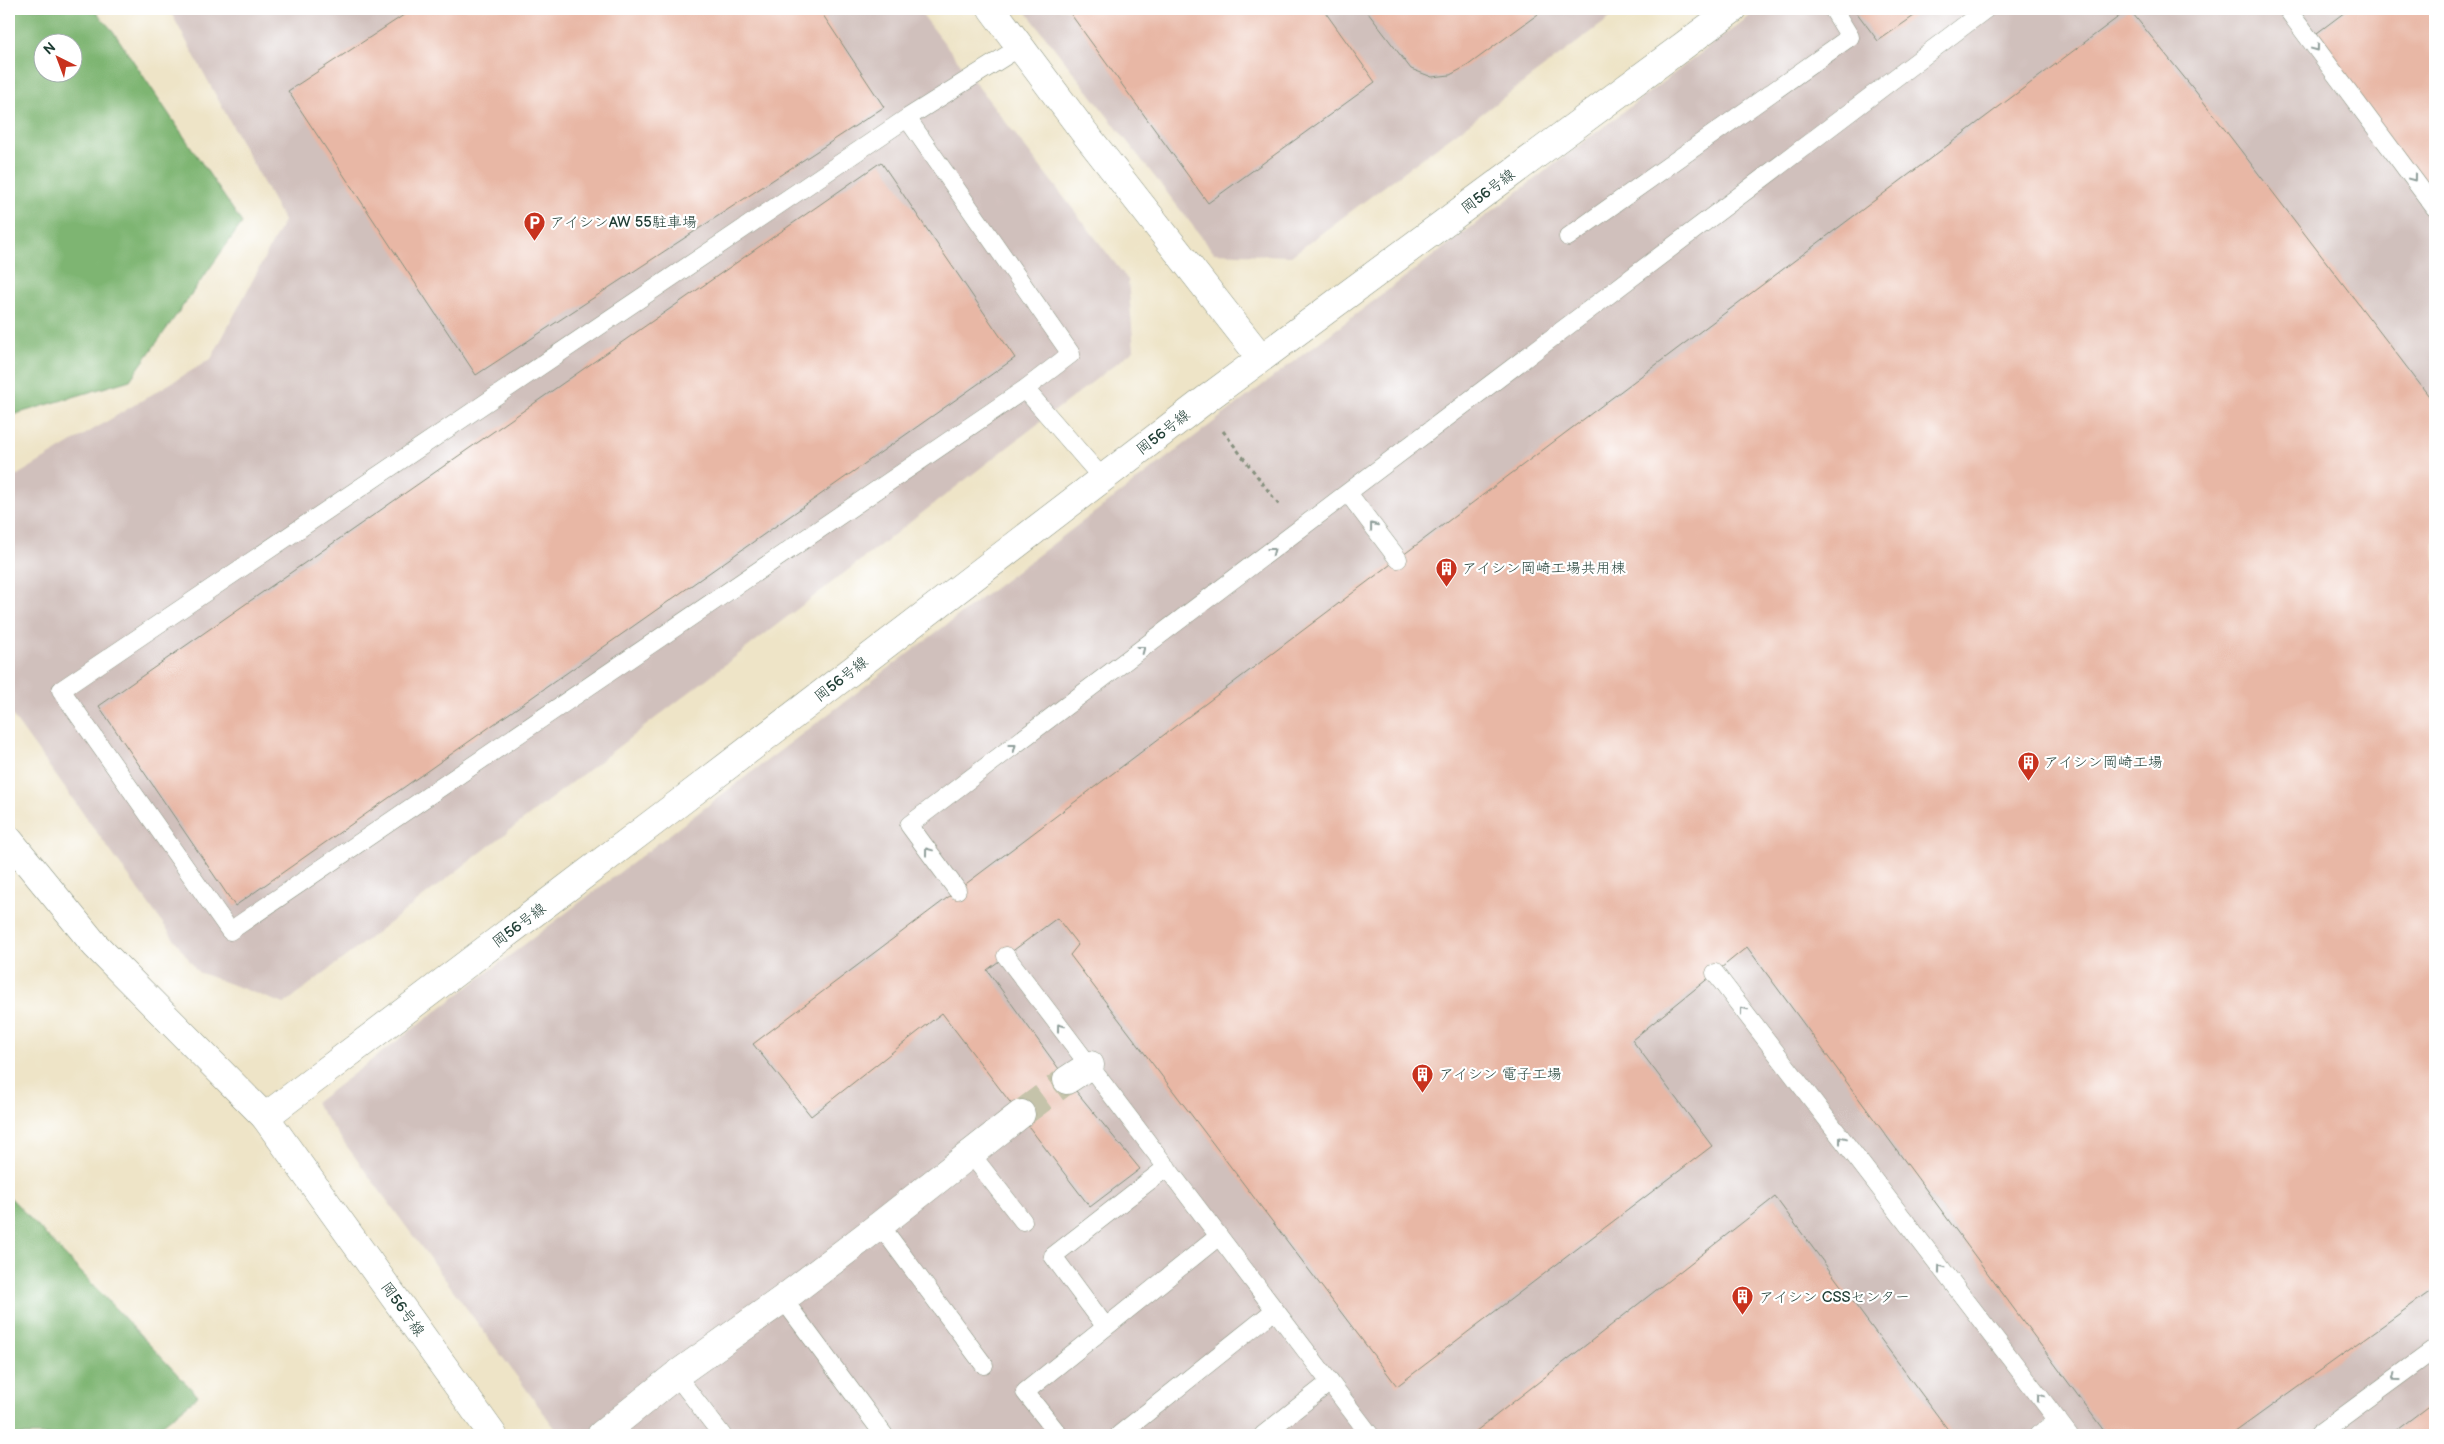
<svg xmlns="http://www.w3.org/2000/svg" width="2444" height="1444" viewBox="0 0 2444 1444" font-family="'Balsamiq Sans','Klee One',sans-serif">
	<style>
		.industrial { fill: #d0c0bc }
		.forest { fill: #7eb572; stroke: #4e7953; fill-rule: evenodd }
		.building { fill: #e8b7a5 }
		.lines { fill: none; stroke-linecap: round; stroke-linejoin: round }
		.street-tunnel { stroke: #c5c3aa; stroke-width: 28; stroke-dasharray: 28 14; stroke-linecap: butt }
		.lane-casing { stroke: #86907e; stroke-width: 19 }
		.street-casing { stroke: #86907e; stroke-width: 29 }
		.secondary-casing { stroke: #86907e; stroke-width: 29 }
		.path { stroke: #86907e; stroke-width: 3; stroke-dasharray: 4 4; stroke-linecap: butt }
		.lane { stroke: #fff; stroke-width: 18 }
		.street { stroke: #fff; stroke-width: 28 }
		.secondary { stroke: #fff; stroke-width: 28 }
		.oneway { stroke: #8f9e9a }
		.labels { text-anchor: middle; stroke-width: 4.5; stroke-linejoin: round; paint-order: stroke }
		.street-label { font-size: 15px; fill: #1f3d34; stroke: #fff }
		.poi-label { font-size: 15px; fill: #1f3d34; stroke: #fff; text-anchor: start }
	</style>
	<rect width="100%" height="100%" fill="#fff"/>
	<filter id="ink" filterUnits="userSpaceOnUse"><feTurbulence type="fractalNoise" baseFrequency=".02" numOctaves="2"/><feDisplacementMap in="SourceGraphic" scale="10" xChannelSelector="R" yChannelSelector="G"/><feConvolveMatrix kernelMatrix="1 2 1 2 8 2 1 2 1" color-interpolation-filters="sRGB"/></filter>
	<filter id="wash" filterUnits="userSpaceOnUse"><feTurbulence type="fractalNoise" baseFrequency=".0096" numOctaves="4" result="noise"/><feDisplacementMap in="SourceGraphic" scale="20" xChannelSelector="R" yChannelSelector="G"/><feGaussianBlur stdDeviation="1.12" result="paint"/><feColorMatrix in="noise" values="0 0 0 0 0 0 0 0 0 0 0 0 0 0 0 0 0 1.4 0 .05"/><feComposite in="paint" operator="in"/></filter>
	<g filter="url(#wash)">
		<rect width="100%" height="100%" fill="#eee4c7"/>
		<!-- industrial -->
		<path class="industrial" d="M 169,9 L 918,9 L 1128,280 L 1134,350 L 284,1004 L 198,972 L 9,711 L 9,480 L 211,359 L 284,221 Z
			M 1024,9 L 1622,9 L 1291,256 L 1214,253 Z
			M 1759,9 L 2435,9 L 2435,1435 L 560,1435 L 315,1103 Z"/>
		<!-- forest -->
		<path class="forest" d="M 9,9 L 93,9 L 113,31 L 242,223 L 130,380 L 9,416 ZM 42,42 L 72,42 L 72,72 L 42,72 Z
			M 9,1196 L 198,1396 L 149,1435 L 9,1435 Z"/>
		<g id="blocks">
			<!-- building -->
			<path class="building" d="M 413,9 L 819,9 L 884,107 L 476,375 L 288,91 Z
				M 1067,9 L 1323,9 L 1375,82 L 1208,203 Z
				M 1365,9 L 1545,9 L 1467,66 L 1450,75 L 1432,77 L 1411,69 Z
				M 1854,9 L 1924,9 L 1878,41 Z
				M 2129,9 L 2196,92 L 2435,404 L 2435,1288 L 2231,1435 L 2107,1435 L 1747,947 L 1632,1040 L 1712,1146 L 1397,1386 L 1070,955 L 1078,945 L 1057,918 L 987,970 L 1067,1080 L 1140,1169 L 1090,1207 L 942,1013 L 811,1116 L 753,1044 Z
				M 2349,9 L 2435,9 L 2435,203 L 2309,39 Z
				M 881,162 L 1015,358 L 235,906 L 99,706 Z
				M 1775,1197 L 1952,1435 L 1471,1435 Z
				M 2435,1401 L 2435,1435 L 2390,1435 Z"/>
		</g>
	</g>
	<g filter="url(#ink)">
		<use href="#blocks" fill-opacity="0" stroke="#86907e" stroke-width="1"/>
		<g class="lines">
			<!-- street-tunnel -->
			<path class="street-tunnel" d="M 1021,1114 L 1067,1080"/>
			<defs>
				<path id="lane" d="M 2287,9 L 2435,208
					M 907,118 L 1071,354 L 1025,389 L 230,931 L 61,690 L 907,118 L 1020,47
					M 1568,237 L 1850,37 L 1833,9
					M 1025,389 L 1103,479
					M 1348,493 L 1398,559
					M 957,890 L 909,825 L 1986,9
					M 1006,956 L 1370,1435
					M 1715,973 L 2069,1435
					M 971,1154 L 1023,1221
					M 880,1225 L 984,1365
					M 783,1299 L 884,1435
					M 1105,1326 L 1053,1256 L 1167,1167
					M 676,1375 L 722,1435
					M 1059,1435 L 1025,1392 L 1219,1236
					M 1119,1435 L 1275,1310
					M 1263,1435 L 1330,1382
					M 2038,1435 L 2058,1420
					M 2318,1435 L 2435,1349"/>
				<path id="street" d="M 9,840 L 95,945 L 265,1117
					M 1067,1080 L 1090,1065
					M 601,1435 L 676,1375 L 783,1299 L 880,1225 L 1021,1114"/>
				<path id="secondary" d="M 992,9 L 1084,132 L 1261,358
					M 493,1435 L 265,1117 L 683,800 L 1201,403 L 1733,9"/>
			</defs>
			<!-- lane casing -->
			<use href="#lane" class="lane-casing"/>
			<!-- street casing -->
			<use href="#street" class="street-casing"/>
			<!-- secondary casing -->
			<use href="#secondary" class="secondary-casing"/>
			<!-- path -->
			<path class="path" d="M 1223,431 L 1279,505"/>
			<!-- lane -->
			<use href="#lane" class="lane"/>
			<!-- street -->
			<use href="#street" class="street"/>
			<!-- secondary -->
			<use href="#secondary" class="secondary"/>
		</g>
		<!-- one-way arrows -->
		<defs><path id="oneway-chevron" d="M-2-3.5L2.5 0L-2 3.5" fill="none" stroke-width="1.6" stroke-linecap="round" stroke-linejoin="round" transform="scale(1.25)"/></defs>
		<g class="oneway">
			<use href="#oneway-chevron" transform="translate(2316 48) rotate(53)"/>
			<use href="#oneway-chevron" transform="translate(2413 178) rotate(53)"/>
			<use href="#oneway-chevron" transform="translate(1373 526) rotate(-128)"/>
			<use href="#oneway-chevron" transform="translate(1272 551) rotate(-37)"/>
			<use href="#oneway-chevron" transform="translate(1142 649) rotate(-37)"/>
			<use href="#oneway-chevron" transform="translate(1013 747) rotate(-37)"/>
			<use href="#oneway-chevron" transform="translate(928 851) rotate(-127)"/>
			<use href="#oneway-chevron" transform="translate(1743 1010) rotate(-127)"/>
			<use href="#oneway-chevron" transform="translate(1060 1027) rotate(-127)"/>
			<use href="#oneway-chevron" transform="translate(1842 1139) rotate(-127)"/>
			<use href="#oneway-chevron" transform="translate(1941 1268) rotate(-127)"/>
			<use href="#oneway-chevron" transform="translate(2396 1378) rotate(144)"/>
			<use href="#oneway-chevron" transform="translate(2040 1397) rotate(-127)"/>
		</g>
	</g>
	<!-- icons -->
	<defs>
		<symbol id="parking-pin" viewBox="-11 -11 22 30"><path d="M0 17L-7.5 6A9.5 9.5 0 1 1 7.5 6Z" fill="#c8321e" stroke="#fff"/><path d="M-3.5-5.5H1a3.5 3.5 0 0 1 0 7H-1V5.5H-3.5ZM-1-3.4V-.6H.8a1.4 1.4 0 0 0 0-2.8Z" fill="#fff"/></symbol>
		<symbol id="building-pin" viewBox="-11 -11 22 30"><path d="M0 17L-7.5 6A9.5 9.5 0 1 1 7.5 6Z" fill="#c8321e" stroke="#fff"/><path d="M-4-6H4V6H1V3H-1V6H-4ZM-2.5-4.3h1.7v1.8h-1.7ZM.8-4.3h1.7v1.8H.8ZM-2.5-1h1.7V.8h-1.7ZM.8-1h1.7V.8H.8Z" fill="#fff"/></symbol>
	</defs>
	<g fill-rule="evenodd">
		<use href="#parking-pin" x="522" y="210" width="25" height="34"/>
		<use href="#building-pin" x="1434" y="556" width="25" height="34"/>
		<use href="#building-pin" x="2016" y="750" width="25" height="34"/>
		<use href="#building-pin" x="1410" y="1062" width="25" height="34"/>
		<use href="#building-pin" x="1730" y="1284" width="25" height="34"/>
	</g>
	<g class="labels">
		<!-- street labels -->
		<g class="street-label">
			<text transform="translate(1488 191) rotate(-37)" y="5">岡56号線</text>
			<text transform="translate(1163 432) rotate(-38)" y="5">岡56号線</text>
			<text transform="translate(841 679) rotate(-38)" y="5">岡56号線</text>
			<text transform="translate(519 925) rotate(-37)" y="5">岡56号線</text>
			<text transform="translate(403 1309) rotate(54)" y="5">岡56号線</text>
		</g>
		<!-- poi labels -->
		<g class="poi-label">
			<text x="550" y="227">アイシンAW 55駐車場</text>
			<text x="1462" y="573">アイシン岡崎工場共用棟</text>
			<text x="2044" y="767">アイシン岡崎工場</text>
			<text x="1439" y="1079">アイシン 電子工場</text>
			<text x="1759" y="1302">アイシン CSSセンター</text>
		</g>
	</g>
	<!-- margin -->
	<rect width="2444" height="1444" fill="none" stroke="#fff" stroke-width="30"/>
	<!-- north arrow -->
	<g transform="translate(58 58) rotate(318)"><circle r="24" fill="#ffffff" stroke="#a5b1ae"/>
	<path d="M0-4L9 19L0 12L-9 19Z" fill="#c8321e"/>
	<text y="-8" font-size="14" font-weight="bold" text-anchor="middle" fill="#1f3d34">N</text>
	</g>
</svg>
